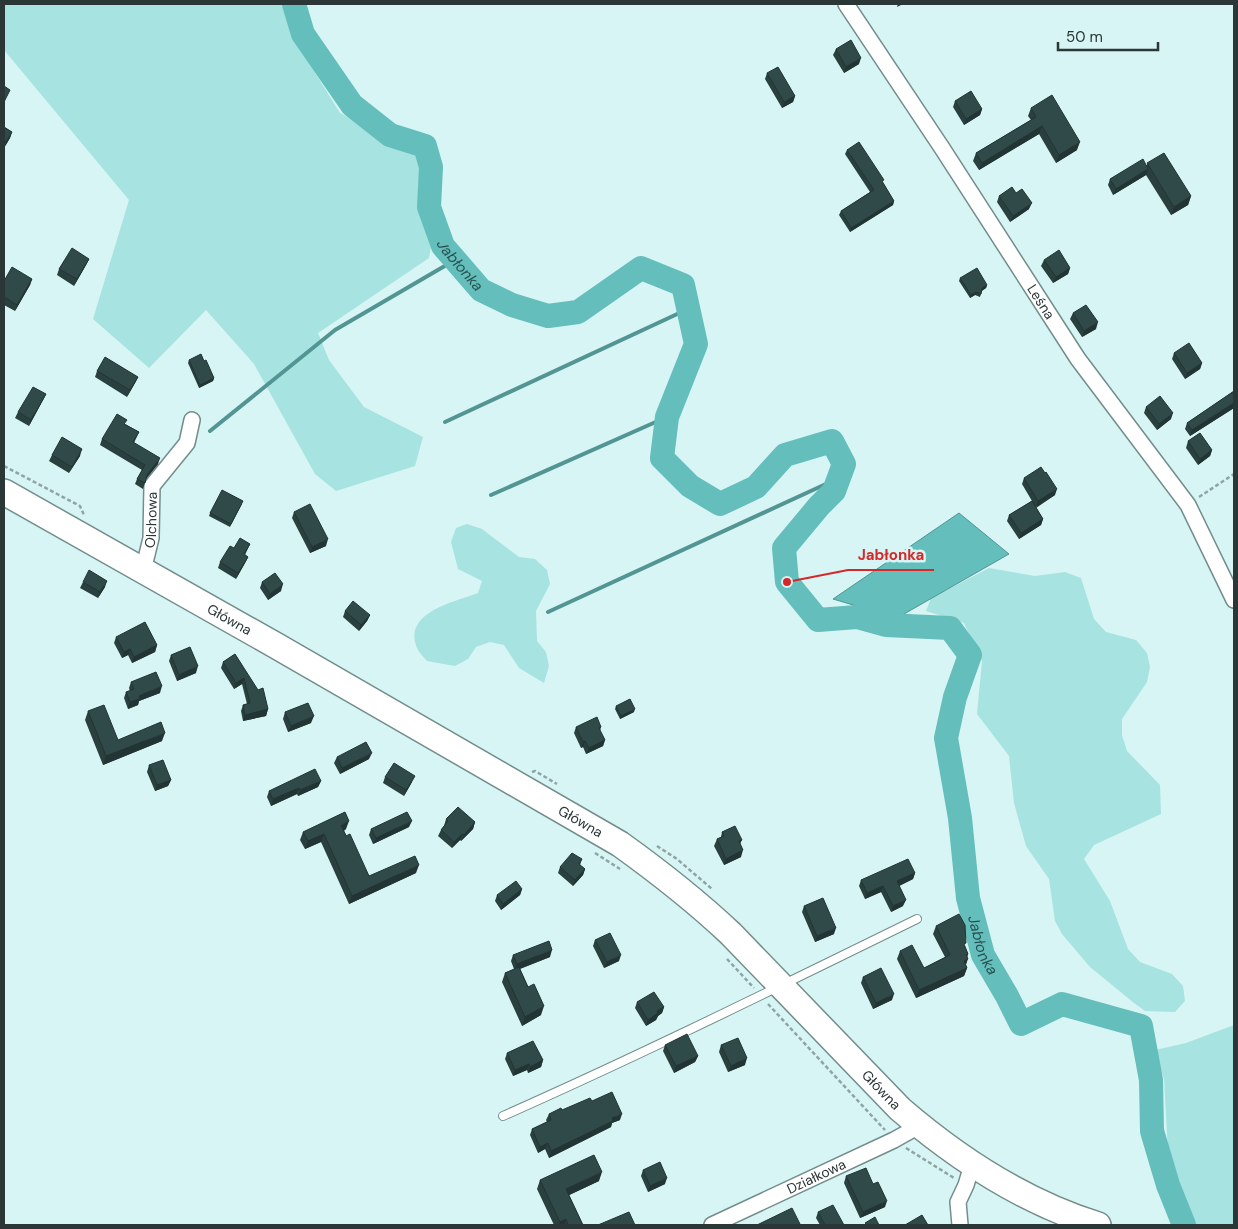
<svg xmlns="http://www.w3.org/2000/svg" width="1238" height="1229" viewBox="0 0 1238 1229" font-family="'DM Sans',sans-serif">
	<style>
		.green { fill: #a7e3e1 }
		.water { fill: #63bebc; stroke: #529594 }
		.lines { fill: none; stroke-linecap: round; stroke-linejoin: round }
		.stream { stroke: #529594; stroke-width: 4 }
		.river { stroke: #63bebc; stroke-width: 24 }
		.lane-casing { stroke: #728d8c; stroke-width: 10 }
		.street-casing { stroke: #728d8c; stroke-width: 18 }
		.primary-casing { stroke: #728d8c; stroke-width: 28 }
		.path { stroke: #8fa5a4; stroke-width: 2.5; stroke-dasharray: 4 2.5; stroke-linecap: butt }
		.lane { stroke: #fff; stroke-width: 8 }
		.street { stroke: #fff; stroke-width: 15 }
		.primary { stroke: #fff; stroke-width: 25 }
		.wall { fill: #29403f }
		.shaded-wall { fill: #223433 }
		.building { fill: #304a49; stroke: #223433 }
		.labels { text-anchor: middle; stroke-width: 5; stroke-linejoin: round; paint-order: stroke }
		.street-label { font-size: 14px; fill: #2b3636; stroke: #d7f5f4 }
		.water-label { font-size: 15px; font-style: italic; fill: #275150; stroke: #d7f5f4 }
		.leader { fill: none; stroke: #d62828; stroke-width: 2 }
		.callout-dot { fill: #d62828; stroke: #d7f5f4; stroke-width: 2 }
		.callout-label { font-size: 15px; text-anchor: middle; font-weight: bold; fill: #d62828; stroke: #d7f5f4; stroke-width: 5; stroke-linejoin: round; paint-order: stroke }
	</style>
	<rect width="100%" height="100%" fill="#d7f5f4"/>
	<!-- green -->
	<path class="green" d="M 4,4 L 284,4 L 301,50 L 340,113 L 404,145 L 419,158 L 419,209 L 433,236 L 429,258 L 318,333 L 329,360 L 364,407 L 423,437 L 415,466 L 336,491 L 315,474 L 254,364 L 206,310 L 149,368 L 93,319 L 129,200 L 4,50 Z
		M 467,524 L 482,529 L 519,557 L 535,559 L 547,570 L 550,584 L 536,611 L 537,641 L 546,652 L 549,666 L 544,683 L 519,668 L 504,645 L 490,642 L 476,647 L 468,659 L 455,666 L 427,661 C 424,657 419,653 417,648 C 402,612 455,602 478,593 L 482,581 L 458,569 L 451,542 L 456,528 Z
		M 989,568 L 1035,576 L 1065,572 L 1081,578 L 1094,619 L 1106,632 L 1136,640 L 1147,653 L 1150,667 L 1147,682 L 1122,719 L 1122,735 L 1127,751 L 1160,785 L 1161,814 L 1094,845 L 1084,859 L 1110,901 L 1128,949 L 1140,962 L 1172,974 L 1183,986 L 1185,1001 L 1175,1012 L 1145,1011 L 1134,1003 L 1090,967 L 1062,934 L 1055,921 L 1049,879 L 1026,846 L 1014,803 L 1009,756 L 977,714 L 982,661 L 964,623 L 926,611 L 931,598 Z
		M 1234,1025 L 1234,1225 L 1196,1225 L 1168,1152 L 1164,1079 L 1155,1050 L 1186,1043 Z"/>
	<!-- water -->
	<path class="water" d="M 959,513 L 1009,554 L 897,618 L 833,599 Z"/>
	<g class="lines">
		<!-- stream -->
		<path class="stream" d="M 445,422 L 688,309
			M 210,431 L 335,330 L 455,260
			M 491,495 L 667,417
			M 548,612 L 839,478"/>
		<!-- river -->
		<path class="river" id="s1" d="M 294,4 L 303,34 L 352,105 L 390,135 L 425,146 L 431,167 L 429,207 L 443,246 L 481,290 L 512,305 L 548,316 L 578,312 L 641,268 L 683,285 L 696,344 L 667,417 L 662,458 L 690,486 L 720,504 L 756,487 L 785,455 L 832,441 L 844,464 L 834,491 L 819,506 L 784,548 L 787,582 L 818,620 L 857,617 L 886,625 L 950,628 L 970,655 L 955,697 L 946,738 L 960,818 L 968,898 L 983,955 L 1007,996 L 1021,1024 L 1062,1004 L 1141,1026 L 1151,1080 L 1152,1131 L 1168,1185 L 1184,1225"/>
		<defs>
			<path id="lane" d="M 503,1116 C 643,1054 780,986 917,919"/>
			<g id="street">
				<path id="s2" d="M 846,4 L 942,148 L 1078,359 L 1188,505 L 1234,600"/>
				<path id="s3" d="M 143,571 L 151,538 L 152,486 L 187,443 L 192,420"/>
				<path id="s4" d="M 712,1225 L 894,1140 L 919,1126"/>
				<path d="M 960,1225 L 958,1202 L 966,1185 L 972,1165"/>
			</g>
			<g id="primary">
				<path id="s5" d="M 4,492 L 275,645 L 620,844 C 659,872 696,901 731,934 L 900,1109 C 958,1159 1024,1202 1098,1225"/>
			</g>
		</defs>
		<!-- lane casing -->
		<use href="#lane" class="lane-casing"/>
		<!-- street casing -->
		<use href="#street" class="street-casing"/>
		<!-- primary casing -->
		<use href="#primary" class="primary-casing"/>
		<!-- path -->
		<path class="path" d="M 4,466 L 80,506 L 84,515
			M 1199,497 L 1234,474
			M 532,772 L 535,771 L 557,784
			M 657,846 L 677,859 L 712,889
			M 595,853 L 620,869
			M 727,959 L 754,988
			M 768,1004 L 885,1130
			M 906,1148 L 954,1178"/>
		<!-- lane -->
		<use href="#lane" class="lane"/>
		<!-- street -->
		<use href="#street" class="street"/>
		<!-- primary -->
		<use href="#primary" class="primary"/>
	</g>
	<!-- wall -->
	<path class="wall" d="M 836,49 L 859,64 L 844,73 L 833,55 Z
		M 767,73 L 795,96 L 793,102 L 782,108 L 765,79 Z
		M 955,101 L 982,109 L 980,115 L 964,125 L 953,107 Z
		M 1031,108 L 1077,150 L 1056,163 L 1039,134 L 979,170 L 973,161 L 976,153 L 1031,120 L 1028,116 Z
		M 4,127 L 12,132 L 10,138 L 4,148 Z
		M 847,150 L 883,183 L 894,201 L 893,205 L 850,232 L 839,215 L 841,211 L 870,192 L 845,154 Z
		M 1147,163 L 1191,196 L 1188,205 L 1171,215 L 1146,175 L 1113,195 L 1108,185 L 1110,179 L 1147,165 Z
		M 1016,193 L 1029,209 L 1010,222 L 997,202 L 999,196 Z
		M 89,259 L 86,265 L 74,286 L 57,275 L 59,269 Z
		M 1044,260 L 1070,268 L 1068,274 L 1053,283 L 1041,266 Z
		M 960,278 L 987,285 L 986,288 L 982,291 L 980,297 L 975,295 L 970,298 L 959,281 Z
		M 32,279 L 30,285 L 15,311 L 4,305 L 4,281 Z
		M 1073,313 L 1096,329 L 1082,337 L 1070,319 Z
		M 1174,353 L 1202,363 L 1200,369 L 1185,379 L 1172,359 Z
		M 189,360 L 214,378 L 213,381 L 199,388 L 188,363 Z
		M 97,371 L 138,377 L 135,383 L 127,397 L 95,377 Z
		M 1234,391 L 1234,408 L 1190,436 L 1185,429 L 1187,423 Z
		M 46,394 L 43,400 L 29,426 L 15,418 L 18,412 Z
		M 1146,407 L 1171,419 L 1157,430 L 1144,413 Z
		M 125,424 L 139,432 L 134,443 L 158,464 L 146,479 L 143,489 L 135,484 L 137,479 L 142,470 L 100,445 L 102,439 Z
		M 1188,441 L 1212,450 L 1210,456 L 1198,465 L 1186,448 Z
		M 52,455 L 80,456 L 69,473 L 49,461 Z
		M 1024,478 L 1055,495 L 1036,507 L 1043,519 L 1041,525 L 1019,539 L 1007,521 L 1009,515 L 1032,501 L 1022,484 Z
		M 242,504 L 230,527 L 209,516 L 210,513 Z
		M 294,512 L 326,546 L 310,553 L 292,518 Z
		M 250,544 L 245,555 L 248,557 L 245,563 L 236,579 L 218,568 L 220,562 Z
		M 83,582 L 105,587 L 98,598 L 80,588 Z
		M 262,582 L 281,591 L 268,600 L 260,588 Z
		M 345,611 L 370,615 L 367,621 L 359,631 L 343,617 Z
		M 116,637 L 157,645 L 155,652 L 132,663 L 128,655 L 122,658 L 114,643 Z
		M 235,654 L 268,709 L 266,716 L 243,721 L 241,711 L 243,705 L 247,704 L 242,684 L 234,689 L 221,668 L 223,662 Z
		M 171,655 L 196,673 L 177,681 L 169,661 Z
		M 131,682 L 160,693 L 139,701 L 138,705 L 128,709 L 124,698 L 126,692 L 130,691 L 129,688 Z
		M 616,706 L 634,712 L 620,719 L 615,709 Z
		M 88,711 L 118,740 L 162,741 L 103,765 L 85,720 Z
		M 285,712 L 311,723 L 288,732 L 283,719 Z
		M 576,727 L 601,727 L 600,731 L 605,740 L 603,746 L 586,754 L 583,747 L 581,748 L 574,733 Z
		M 337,757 L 369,759 L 340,774 L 334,763 Z
		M 149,765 L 171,780 L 168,786 L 155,791 L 147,772 Z
		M 385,777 L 412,782 L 404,796 L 383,783 Z
		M 321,781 L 318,787 L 298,796 L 297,794 L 271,806 L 267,797 L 269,791 Z
		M 446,819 L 475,822 L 473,829 L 461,841 L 460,840 L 452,848 L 438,836 L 441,830 L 444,826 Z
		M 409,827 L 373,844 L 369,835 L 371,829 Z
		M 346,829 L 344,831 L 369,876 L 416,873 L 349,904 L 321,842 L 305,849 L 300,840 L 303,832 Z
		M 722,832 L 742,840 L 740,844 L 741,857 L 724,865 L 714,846 L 717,839 L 721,837 Z
		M 582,859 L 580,865 L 585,869 L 583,875 L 573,886 L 558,873 L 560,867 Z
		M 915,873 L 913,879 L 899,886 L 903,906 L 891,912 L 881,892 L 865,899 L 859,886 L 861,880 Z
		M 522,889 L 520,895 L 501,910 L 495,901 L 497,895 Z
		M 804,906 L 834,934 L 815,942 L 802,912 Z
		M 936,926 L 965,947 L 968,954 L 966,965 L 967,968 L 964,976 L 916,998 L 897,959 L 900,951 L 924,968 L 945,957 L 933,934 Z
		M 595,940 L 619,961 L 604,968 L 593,946 Z
		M 513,955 L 550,957 L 520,969 L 541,1015 L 522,1026 L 502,982 L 505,973 L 514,969 L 511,961 Z
		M 863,977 L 892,1000 L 873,1009 L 861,983 Z
		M 637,1002 L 664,1007 L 662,1013 L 658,1016 L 656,1020 L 646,1026 L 635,1008 Z
		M 665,1045 L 698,1056 L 695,1062 L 674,1073 L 663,1051 Z
		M 721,1045 L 745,1065 L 728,1072 L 719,1052 Z
		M 507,1053 L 543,1060 L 541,1067 L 528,1073 L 527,1070 L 513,1076 L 505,1059 Z
		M 592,1101 L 620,1120 L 612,1123 L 611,1127 L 549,1158 L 545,1149 L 538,1153 L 530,1135 L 532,1129 L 547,1122 L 546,1120 L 549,1114 Z
		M 643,1170 L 665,1184 L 648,1192 L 641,1176 Z
		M 846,1176 L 885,1207 L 860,1218 L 844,1183 Z
		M 540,1180 L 599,1181 L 569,1195 L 583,1225 L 554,1225 L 537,1189 Z
		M 818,1212 L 844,1225 L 820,1225 L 816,1218 Z"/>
	<!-- shaded-wall -->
	<path class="shaded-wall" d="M 898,4 L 903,4 L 897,7 Z
		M 861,58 L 859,64 L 844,73 L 846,67 Z
		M 795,96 L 793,102 L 782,108 L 784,102 Z
		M 982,109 L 980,115 L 964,125 L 966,119 Z
		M 1042,126 L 1039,134 L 979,170 L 982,163 Z
		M 12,132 L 10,138 L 4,148 L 6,142 Z
		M 1080,142 L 1077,150 L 1056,163 L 1059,155 Z
		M 1148,169 L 1146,175 L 1113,195 L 1116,189 Z
		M 1191,196 L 1188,205 L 1171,215 L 1174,207 Z
		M 894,201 L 893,205 L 850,232 L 851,228 Z
		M 1032,203 L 1029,209 L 1010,222 L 1013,216 Z
		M 89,259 L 86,265 L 74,286 L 77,279 Z
		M 1070,268 L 1068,274 L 1053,283 L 1056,277 Z
		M 32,279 L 30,285 L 15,311 L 17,305 Z
		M 987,285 L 986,288 L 981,291 L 982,288 Z
		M 976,292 L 975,295 L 970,298 L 971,295 Z
		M 1098,322 L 1096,329 L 1082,337 L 1084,331 Z
		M 1202,363 L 1200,369 L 1185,379 L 1187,373 Z
		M 138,377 L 135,383 L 127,397 L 130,390 Z
		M 214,378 L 213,381 L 199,388 L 200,385 Z
		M 46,394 L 43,400 L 29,426 L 31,420 Z
		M 1234,403 L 1234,408 L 1190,436 L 1192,430 Z
		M 1173,413 L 1171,419 L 1157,430 L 1159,424 Z
		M 82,449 L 80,456 L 69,473 L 72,467 Z
		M 1212,450 L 1210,456 L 1198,465 L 1200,459 Z
		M 160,458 L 158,464 L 145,480 L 147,475 Z
		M 1057,489 L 1055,495 L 1036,508 L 1038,501 Z
		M 1043,519 L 1041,525 L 1019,539 L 1021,533 Z
		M 328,539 L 326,546 L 310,553 L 312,547 Z
		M 248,557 L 245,563 L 236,579 L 238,573 Z
		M 107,581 L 105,587 L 98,598 L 100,592 Z
		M 283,584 L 281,591 L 268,600 L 270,594 Z
		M 370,615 L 367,621 L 359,631 L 361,625 Z
		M 157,645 L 155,652 L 132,663 L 134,657 Z
		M 130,649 L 128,655 L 122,658 L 124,652 Z
		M 198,666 L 196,673 L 177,681 L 179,675 Z
		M 244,678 L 242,684 L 234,689 L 236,683 Z
		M 162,686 L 160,693 L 139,701 L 138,705 L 128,709 L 130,702 L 139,696 Z
		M 268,709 L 266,716 L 243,721 L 245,715 Z
		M 635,709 L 634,712 L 620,719 L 621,716 Z
		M 314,716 L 311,723 L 288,732 L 291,726 Z
		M 165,733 L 162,741 L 103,765 L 106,756 Z
		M 605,740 L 603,746 L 586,754 L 589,748 Z
		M 585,741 L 583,747 L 581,748 L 583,742 Z
		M 372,753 L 369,759 L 340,774 L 342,768 Z
		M 415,776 L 412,782 L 404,796 L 406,790 Z
		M 171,780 L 168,786 L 155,791 L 157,785 Z
		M 321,781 L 318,787 L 298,796 L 300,790 Z
		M 299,788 L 297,794 L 271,806 L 273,799 Z
		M 349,821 L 346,829 L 338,833 L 341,825 Z
		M 412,821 L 409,827 L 373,844 L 376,838 Z
		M 475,822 L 473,829 L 461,841 L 464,835 Z
		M 324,834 L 321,842 L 305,849 L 308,841 Z
		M 462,834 L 460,840 L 452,848 L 454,842 Z
		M 743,850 L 741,857 L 724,865 L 726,859 Z
		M 419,865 L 416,873 L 349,904 L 352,896 Z
		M 585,869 L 583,875 L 573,886 L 575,880 Z
		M 915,873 L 913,879 L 895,888 L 897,881 Z
		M 883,886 L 881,892 L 865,899 L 867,893 Z
		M 522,889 L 520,895 L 501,910 L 503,904 Z
		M 906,900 L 903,906 L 891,912 L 893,906 Z
		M 836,928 L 834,934 L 815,942 L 817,936 Z
		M 552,950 L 550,957 L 514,971 L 517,964 Z
		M 968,954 L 965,960 L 968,959 L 965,967 L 961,969 L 966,955 Z
		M 621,955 L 619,961 L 604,968 L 607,962 Z
		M 967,968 L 964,976 L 916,998 L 919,990 Z
		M 894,994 L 892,1000 L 873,1009 L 876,1003 Z
		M 544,1006 L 541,1015 L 522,1026 L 525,1017 Z
		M 664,1007 L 662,1013 L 658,1016 L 656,1020 L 646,1026 L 648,1020 L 657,1011 Z
		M 698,1056 L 695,1062 L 674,1073 L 676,1066 Z
		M 747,1058 L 745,1065 L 728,1072 L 731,1066 Z
		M 543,1060 L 541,1067 L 528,1073 L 530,1067 Z
		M 529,1064 L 527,1070 L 513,1076 L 515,1070 Z
		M 622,1114 L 620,1120 L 612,1123 L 611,1127 L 549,1158 L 551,1151 L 612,1118 Z
		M 548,1143 L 545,1149 L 538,1153 L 540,1147 Z
		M 602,1172 L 599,1181 L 563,1198 L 566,1189 Z
		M 667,1178 L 665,1184 L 648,1192 L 650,1186 Z
		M 887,1201 L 885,1207 L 860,1218 L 863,1212 Z
		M 566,1219 L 564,1225 L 559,1225 L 560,1222 Z"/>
	<!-- building -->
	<path class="building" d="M 851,40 L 861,58 L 846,67 L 836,49 Z
		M 778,67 L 795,96 L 784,102 L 767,73 Z
		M 4,86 L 10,90 L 4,102 Z
		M 971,91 L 982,109 L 966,119 L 955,101 Z
		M 1052,95 L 1080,142 L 1059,155 L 1042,126 L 982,163 L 976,153 L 1036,117 L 1031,108 Z
		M 4,127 L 12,132 L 6,142 L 4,140 Z
		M 859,142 L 884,180 L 882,181 L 894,201 L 851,228 L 841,211 L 874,190 L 847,150 Z
		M 1164,153 L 1191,196 L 1174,207 L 1147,163 Z
		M 1143,159 L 1148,169 L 1116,189 L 1110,179 Z
		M 1012,187 L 1016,193 L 1022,189 L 1032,203 L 1013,216 L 999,196 Z
		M 72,248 L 89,259 L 77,279 L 59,269 Z
		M 1059,250 L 1070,268 L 1056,277 L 1044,260 Z
		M 12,267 L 32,279 L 17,305 L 4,297 L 4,281 Z
		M 977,268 L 987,285 L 982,288 L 981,294 L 976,292 L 971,295 L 960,278 Z
		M 1086,305 L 1098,322 L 1084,331 L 1073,313 Z
		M 1189,343 L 1202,363 L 1187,373 L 1174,353 Z
		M 201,354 L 204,361 L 206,360 L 214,378 L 200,385 L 189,360 Z
		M 105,357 L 138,377 L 130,390 L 97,371 Z
		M 33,387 L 46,394 L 31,420 L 18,412 Z
		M 1234,391 L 1234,403 L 1192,430 L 1187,423 Z
		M 1160,396 L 1173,413 L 1159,424 L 1146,407 Z
		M 117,414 L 127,420 L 124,424 L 139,432 L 133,442 L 160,458 L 147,475 L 145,483 L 137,479 L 145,465 L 102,439 Z
		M 1200,433 L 1212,450 L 1200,459 L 1188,441 Z
		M 62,437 L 82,449 L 72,467 L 52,455 Z
		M 1041,467 L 1045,473 L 1046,472 L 1057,489 L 1038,501 L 1024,478 Z
		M 222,490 L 243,501 L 231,524 L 210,513 Z
		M 1032,501 L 1043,519 L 1021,533 L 1009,515 Z
		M 310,504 L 328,539 L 312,547 L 294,512 Z
		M 240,538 L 250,544 L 244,554 L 248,557 L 238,573 L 220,562 L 230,546 L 234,548 Z
		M 89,570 L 107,581 L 100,592 L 83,582 Z
		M 275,573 L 283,584 L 270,594 L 262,582 Z
		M 353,601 L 370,615 L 361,625 L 345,611 Z
		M 145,622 L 157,645 L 134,657 L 130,649 L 124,652 L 116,637 Z
		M 190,647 L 198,666 L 179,675 L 171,655 Z
		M 235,654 L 258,690 L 263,688 L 268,709 L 245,715 L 243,705 L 250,703 L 244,678 L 236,683 L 223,662 Z
		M 156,672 L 162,686 L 139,696 L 140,699 L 130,702 L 126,692 L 134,689 L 131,682 Z
		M 630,699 L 635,709 L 621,716 L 616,706 Z
		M 308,703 L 314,716 L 291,726 L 285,712 Z
		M 104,705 L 118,740 L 161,722 L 165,733 L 106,756 L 88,711 Z
		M 597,717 L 601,727 L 599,728 L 605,740 L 589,748 L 585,741 L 583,742 L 576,727 Z
		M 366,742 L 372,753 L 342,768 L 337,757 Z
		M 163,760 L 171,780 L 157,785 L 149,765 Z
		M 394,763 L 415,776 L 406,790 L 385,777 Z
		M 315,769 L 321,781 L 300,790 L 299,788 L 273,799 L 269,791 Z
		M 458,807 L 475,822 L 464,835 L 462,834 L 454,842 L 441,830 L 448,821 L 446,819 Z
		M 345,812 L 349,821 L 341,825 L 346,836 L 350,834 L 369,876 L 415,856 L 419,865 L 352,896 L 324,834 L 308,841 L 303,832 Z
		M 407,812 L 412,821 L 376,838 L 371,829 Z
		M 735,826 L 742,840 L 739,841 L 743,850 L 726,859 L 717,839 L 724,836 L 722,832 Z
		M 572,853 L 582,859 L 579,864 L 585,869 L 575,880 L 560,867 Z
		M 908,859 L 915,873 L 897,881 L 906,900 L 893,906 L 883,886 L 867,893 L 861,880 Z
		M 516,881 L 522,889 L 503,904 L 497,895 Z
		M 823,898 L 836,928 L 817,936 L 804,906 Z
		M 959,914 L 965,925 L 966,943 L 964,944 L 968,954 L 966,955 L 968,959 L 964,961 L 967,968 L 919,990 L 900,951 L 912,945 L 924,968 L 950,955 L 936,926 Z
		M 610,933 L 621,955 L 607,962 L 595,940 Z
		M 549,941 L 552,950 L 517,964 L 513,955 Z
		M 519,967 L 528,987 L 534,984 L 544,1006 L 525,1017 L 505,973 Z
		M 881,968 L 894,994 L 876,1003 L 863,977 Z
		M 654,992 L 664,1007 L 657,1011 L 658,1013 L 648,1020 L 637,1002 Z
		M 687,1034 L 698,1056 L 676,1066 L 665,1045 Z
		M 738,1038 L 747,1058 L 731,1066 L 721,1045 Z
		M 533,1041 L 543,1060 L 530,1067 L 529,1064 L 515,1070 L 507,1053 Z
		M 612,1092 L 622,1114 L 612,1118 L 613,1121 L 551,1151 L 548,1143 L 540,1147 L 532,1129 L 551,1120 L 549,1114 L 561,1108 L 562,1110 L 590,1098 L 592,1101 Z
		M 594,1155 L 602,1172 L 566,1189 L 583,1225 L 568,1225 L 566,1219 L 560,1222 L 540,1180 Z
		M 660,1162 L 667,1178 L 650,1186 L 643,1170 Z
		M 866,1168 L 873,1184 L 878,1182 L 887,1201 L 863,1212 L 846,1176 Z
		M 833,1205 L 844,1225 L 825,1225 L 818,1212 Z
		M 792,1208 L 800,1224 L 798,1225 L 757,1225 Z
		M 629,1212 L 635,1225 L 598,1225 Z
		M 922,1215 L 928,1225 L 905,1225 Z
		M 875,1217 L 879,1225 L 867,1225 L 865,1223 Z"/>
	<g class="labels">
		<!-- street labels -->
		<g class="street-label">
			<text dy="5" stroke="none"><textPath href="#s2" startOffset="356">Leśna</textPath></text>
			<text dy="5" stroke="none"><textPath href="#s3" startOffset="52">Olchowa</textPath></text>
			<text dy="5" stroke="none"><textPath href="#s5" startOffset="259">Główna</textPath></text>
			<text dy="5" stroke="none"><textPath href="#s5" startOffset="664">Główna</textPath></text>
			<text dy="5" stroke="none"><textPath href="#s5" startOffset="1069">Główna</textPath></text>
			<text dy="5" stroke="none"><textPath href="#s4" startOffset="115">Działkowa</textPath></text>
		</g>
		<!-- water labels -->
		<g class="water-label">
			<text dy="5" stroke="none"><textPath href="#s1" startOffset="332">Jabłonka</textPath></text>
			<text dy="5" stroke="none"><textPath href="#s1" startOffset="1654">Jabłonka</textPath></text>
		</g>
	</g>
	<!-- callouts -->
	<path class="leader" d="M787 582L848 570H934"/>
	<circle class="callout-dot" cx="787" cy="582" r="5"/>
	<g class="callout-label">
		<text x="891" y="560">Jabłonka</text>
	</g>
	<!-- border -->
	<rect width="1238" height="1229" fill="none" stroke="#2b3636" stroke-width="10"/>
	<!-- scale -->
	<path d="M1058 42v8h100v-8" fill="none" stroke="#2b3636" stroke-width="2.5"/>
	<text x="1066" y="42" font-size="15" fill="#2b3636" stroke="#d7f5f4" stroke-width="4" paint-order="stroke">50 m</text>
</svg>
